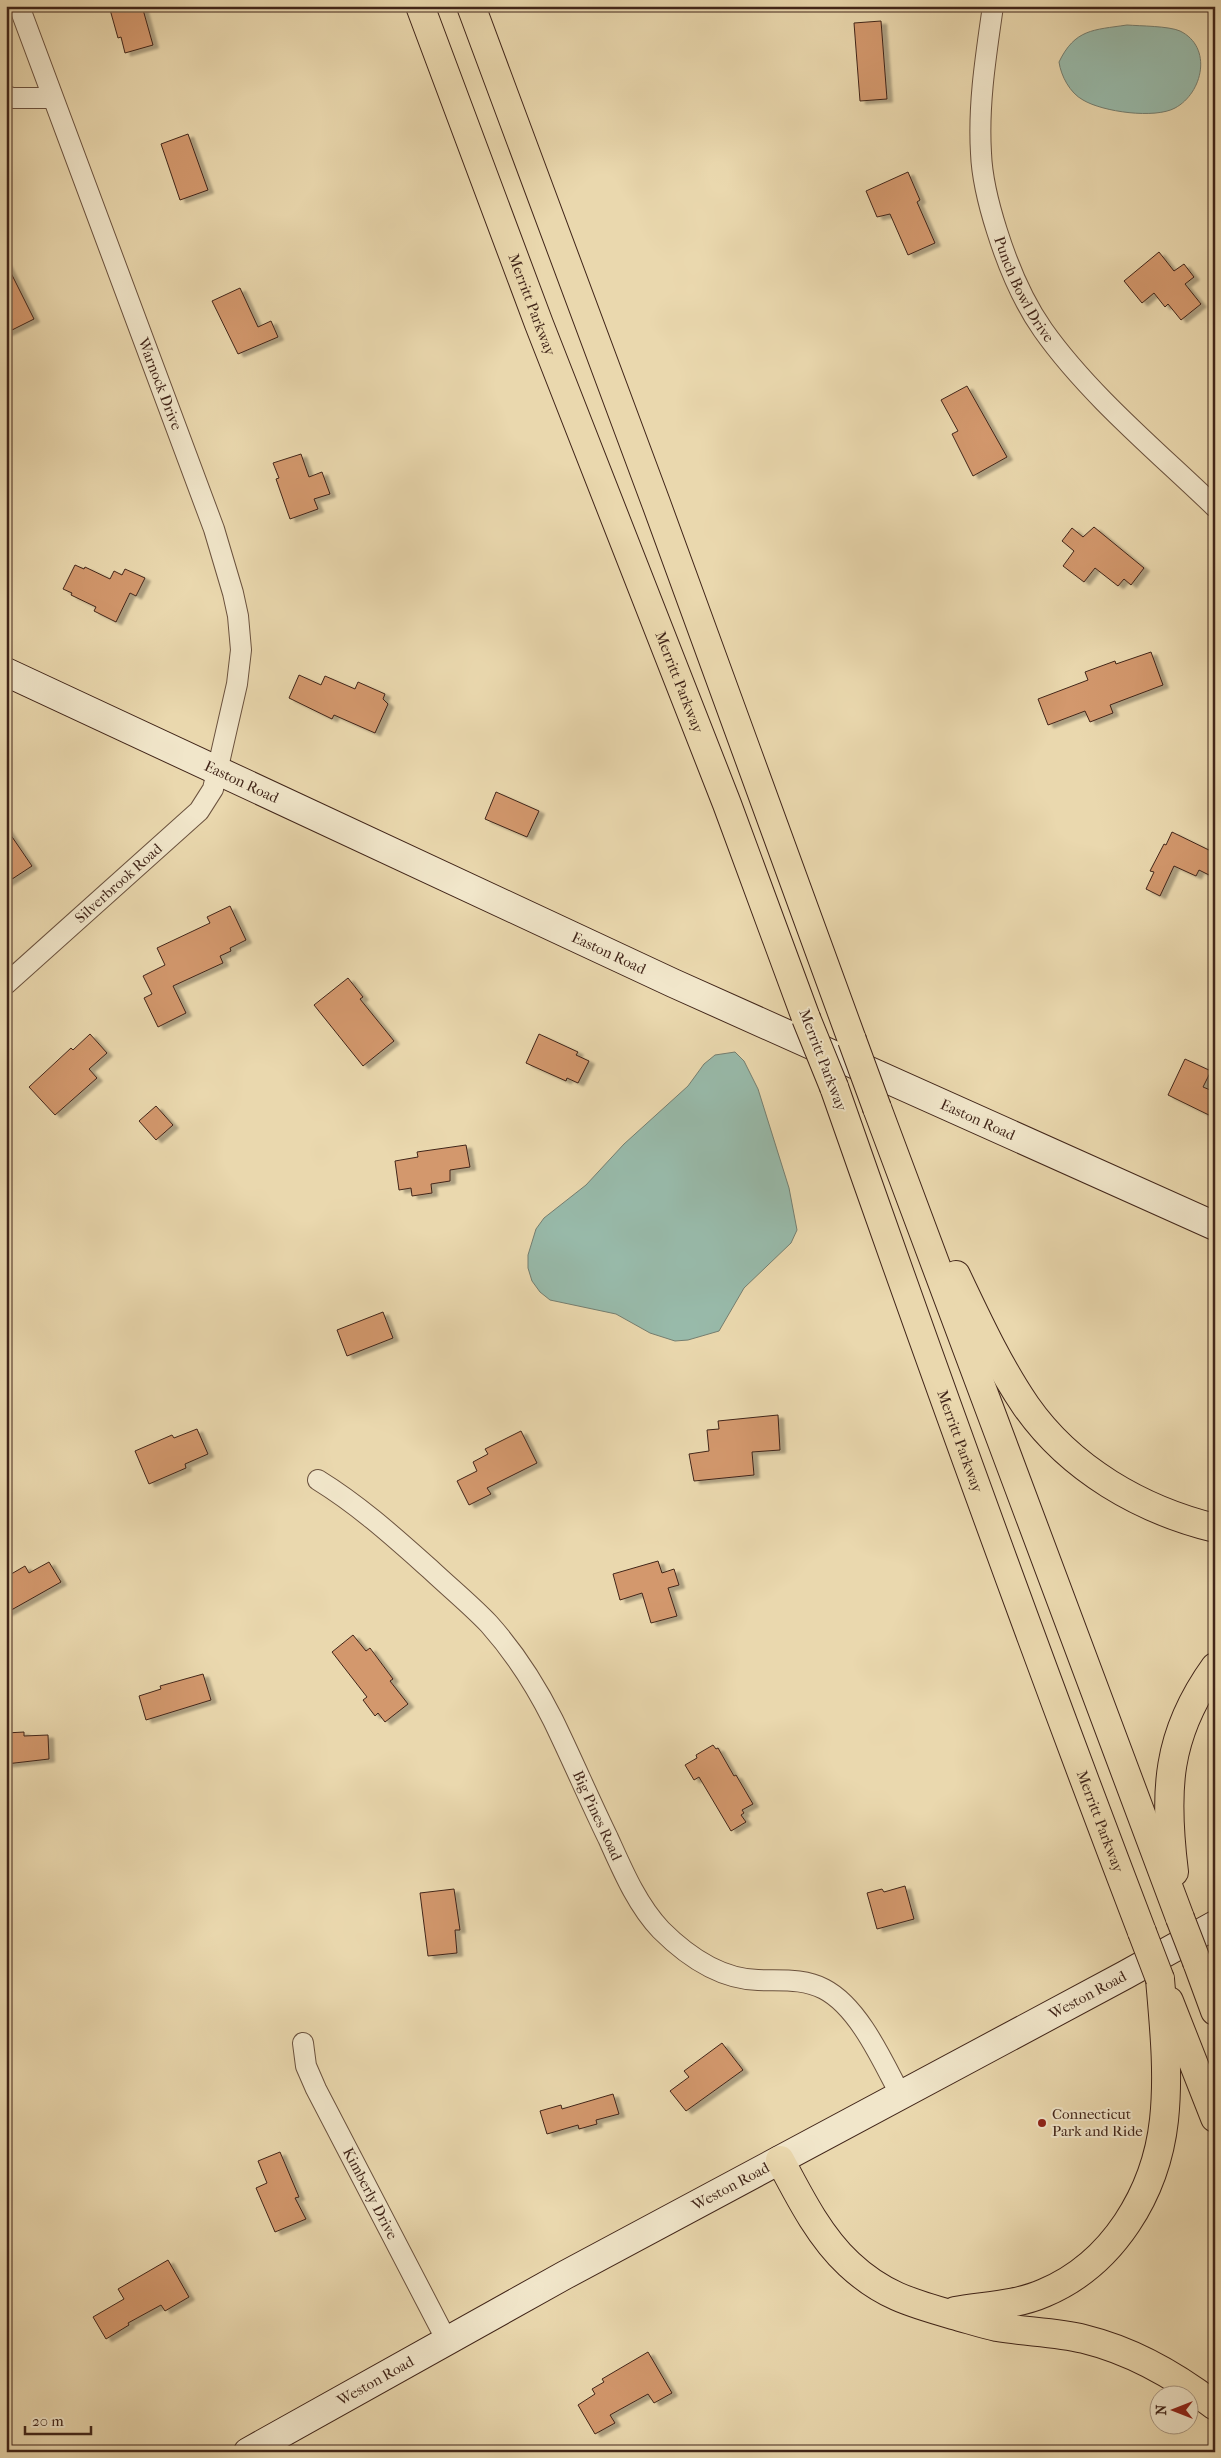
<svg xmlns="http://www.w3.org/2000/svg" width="1221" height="2458" viewBox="0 0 1221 2458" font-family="'IM FELL French Canon',serif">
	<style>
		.water { fill: #98baaa; stroke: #757e70 }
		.building { fill: #d3986d; stroke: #412519; filter: url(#shadow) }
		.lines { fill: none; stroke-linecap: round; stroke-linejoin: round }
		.street-casing { stroke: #6b523e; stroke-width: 22 }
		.secondary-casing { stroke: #412519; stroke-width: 30 }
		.highway-casing { stroke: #412519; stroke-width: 30 }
		.street { stroke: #f1e6ca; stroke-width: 20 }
		.secondary { stroke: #f1e6ca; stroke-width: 28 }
		.highway { stroke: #ead8ae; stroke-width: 28 }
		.highway-bridge-casing { stroke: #412519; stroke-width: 30; stroke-linecap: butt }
		.highway-bridge { stroke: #ead8ae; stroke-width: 28 }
		.poi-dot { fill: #8f2418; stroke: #f1e6ca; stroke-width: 2 }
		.labels { text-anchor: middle; stroke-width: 4; stroke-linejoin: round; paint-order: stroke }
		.street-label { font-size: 15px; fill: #412519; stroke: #f1e6ca }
		.poi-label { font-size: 15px; fill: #412519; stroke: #f1e6ca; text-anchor: start }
	</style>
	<defs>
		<filter id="shadow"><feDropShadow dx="5.5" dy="3" stdDeviation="1" flood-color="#0004"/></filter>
	</defs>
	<rect width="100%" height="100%" fill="#ead8ae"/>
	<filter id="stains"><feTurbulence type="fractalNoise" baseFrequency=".004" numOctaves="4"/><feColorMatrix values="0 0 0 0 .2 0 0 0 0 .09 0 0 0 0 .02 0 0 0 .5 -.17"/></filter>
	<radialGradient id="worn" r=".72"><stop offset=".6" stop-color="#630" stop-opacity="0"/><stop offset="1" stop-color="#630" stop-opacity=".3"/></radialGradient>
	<!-- water -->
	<path class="water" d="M 1127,25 C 1140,26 1169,26 1180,31 C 1213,47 1203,93 1175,108 C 1155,119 1103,112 1083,100 C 1070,93 1061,76 1059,62 C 1075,29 1093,30 1127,25 Z
		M 735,1052 L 744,1061 L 758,1089 L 789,1188 L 797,1230 L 791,1243 L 744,1288 L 719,1331 L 688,1340 L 675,1341 L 650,1333 L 616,1314 L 550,1300 L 540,1292 L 532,1281 L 528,1268 L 528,1255 L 536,1229 L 544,1218 L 586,1185 L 624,1144 L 688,1086 L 704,1064 L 715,1055 Z"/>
	<!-- building -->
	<path class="building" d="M 109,6 L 142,6 L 153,45 L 125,53 L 121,37 L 118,38 Z
		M 881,21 L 887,99 L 860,101 L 854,23 Z
		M 188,134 L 208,190 L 180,200 L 161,144 Z
		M 908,172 L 920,200 L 917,202 L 935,243 L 908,255 L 890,214 L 877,217 L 866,191 Z
		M 1159,252 L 1174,271 L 1184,264 L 1194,277 L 1185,284 L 1201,304 L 1181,320 L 1168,304 L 1165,307 L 1154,293 L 1142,303 L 1124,281 Z
		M 6,263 L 34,319 L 6,333 Z
		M 240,288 L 258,327 L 271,321 L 278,337 L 238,354 L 212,301 Z
		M 967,386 L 1007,457 L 973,476 L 952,434 L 958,431 L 941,400 Z
		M 301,454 L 309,477 L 322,472 L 330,494 L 314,499 L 318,509 L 290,519 L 276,479 L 279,478 L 273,463 Z
		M 1094,527 L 1144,568 L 1131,585 L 1124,579 L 1118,586 L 1095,568 L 1084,582 L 1063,566 L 1074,551 L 1062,541 L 1072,528 L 1083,537 Z
		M 75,565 L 84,569 L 85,567 L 110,579 L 114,571 L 122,575 L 125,569 L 145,578 L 136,596 L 130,593 L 116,622 L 94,611 L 96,607 L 71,595 L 72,593 L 63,589 Z
		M 1151,652 L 1163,685 L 1110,705 L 1113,713 L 1090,722 L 1085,711 L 1048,725 L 1038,699 L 1088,680 L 1085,672 L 1115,661 L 1116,664 Z
		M 299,675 L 321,685 L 325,676 L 355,689 L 358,682 L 385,694 L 383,699 L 388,704 L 375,733 L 334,715 L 332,719 L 289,698 Z
		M 496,792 L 539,811 L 527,837 L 485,819 Z
		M 6,828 L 32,866 L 6,883 Z
		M 1172,832 L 1215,853 L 1215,878 L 1199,870 L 1196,876 L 1174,866 L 1160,896 L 1146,889 L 1154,872 L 1150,871 L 1164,844 L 1166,845 Z
		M 230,906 L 246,940 L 230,948 L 231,951 L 220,956 L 223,963 L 173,986 L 186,1013 L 158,1027 L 144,998 L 152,994 L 143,976 L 165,965 L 157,948 L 210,923 L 207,917 Z
		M 348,978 L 363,997 L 360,999 L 394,1041 L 363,1066 L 314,1005 Z
		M 90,1034 L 107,1053 L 89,1069 L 97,1078 L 55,1115 L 29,1087 L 71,1048 L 73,1050 Z
		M 539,1034 L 578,1052 L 576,1055 L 589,1061 L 578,1083 L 567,1078 L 566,1081 L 526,1063 Z
		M 1185,1059 L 1211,1071 L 1203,1087 L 1215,1092 L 1215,1118 L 1168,1095 Z
		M 156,1106 L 173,1125 L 156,1140 L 139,1121 Z
		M 466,1145 L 470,1167 L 450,1170 L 450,1181 L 431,1184 L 432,1193 L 412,1196 L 411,1188 L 399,1190 L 395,1161 L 418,1157 L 417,1152 Z
		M 383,1312 L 393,1338 L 347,1356 L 337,1330 Z
		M 778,1415 L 780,1450 L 752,1452 L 754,1475 L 694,1481 L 689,1454 L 709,1451 L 707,1430 L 719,1429 L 718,1421 Z
		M 197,1429 L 208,1454 L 185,1464 L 186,1468 L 149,1484 L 135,1451 L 172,1435 L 174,1438 Z
		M 521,1431 L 537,1463 L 487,1488 L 491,1494 L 469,1505 L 457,1481 L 477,1471 L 473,1462 L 488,1454 L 485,1449 Z
		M 658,1561 L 662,1573 L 674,1569 L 679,1585 L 668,1588 L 677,1616 L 651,1623 L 642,1593 L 620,1600 L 613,1574 Z
		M 49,1562 L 61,1582 L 6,1613 L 6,1577 L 25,1566 L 29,1573 Z
		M 353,1635 L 366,1651 L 370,1648 L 393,1679 L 390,1681 L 408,1704 L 385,1722 L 378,1713 L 375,1716 L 363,1700 L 367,1697 L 332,1652 Z
		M 203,1674 L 211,1700 L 146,1720 L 139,1696 L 161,1689 L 160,1686 Z
		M 24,1732 L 24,1736 L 48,1735 L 49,1759 L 6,1764 L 6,1733 Z
		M 713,1745 L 716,1749 L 718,1748 L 734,1776 L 736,1775 L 753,1804 L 742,1810 L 744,1813 L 741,1815 L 746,1822 L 731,1831 L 699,1777 L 694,1780 L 685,1765 L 697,1758 L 696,1755 Z
		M 905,1886 L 914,1919 L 877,1929 L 867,1893 L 882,1889 L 884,1892 Z
		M 454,1889 L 460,1930 L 455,1930 L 457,1953 L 428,1956 L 420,1893 Z
		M 722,2043 L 743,2070 L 686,2111 L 670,2091 L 689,2077 L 684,2071 Z
		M 613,2094 L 619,2114 L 596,2120 L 597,2124 L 579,2129 L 578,2125 L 547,2134 L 540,2111 L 561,2105 L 562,2109 Z
		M 280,2152 L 299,2197 L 295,2198 L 306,2219 L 275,2232 L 256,2188 L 267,2183 L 258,2161 Z
		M 168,2260 L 189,2297 L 165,2311 L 161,2305 L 128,2323 L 129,2325 L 106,2339 L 93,2317 L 124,2299 L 118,2289 Z
		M 648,2352 L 672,2393 L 654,2403 L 648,2394 L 610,2415 L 615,2423 L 595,2434 L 578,2405 L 595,2394 L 592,2389 L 604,2382 L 602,2379 Z"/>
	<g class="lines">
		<defs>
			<g id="street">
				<path id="s1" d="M 993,6 C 986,55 978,104 981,153 C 982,180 989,206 997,231 C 1008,266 1022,300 1043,330 C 1089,395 1158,452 1215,507"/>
				<path d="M 6,96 L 13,98 L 52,98"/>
				<path id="s2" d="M 6,984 L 199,811 L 213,789 L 237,684 L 241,650 L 238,616 L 233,593 L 214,529 L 19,6"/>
				<path id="s3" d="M 318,1480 C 360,1506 394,1537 430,1569 C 449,1587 471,1605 489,1624 C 514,1652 536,1686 553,1720 C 572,1759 589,1799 608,1838 C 622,1869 637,1905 661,1930 C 687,1956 720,1979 758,1980 C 780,1981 803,1978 824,1989 C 859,2007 883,2062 901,2096"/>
				<path id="s4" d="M 303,2043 L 306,2066 L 316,2089 L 447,2341"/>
			</g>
			<g id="secondary">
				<path id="s5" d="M 6,672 L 673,983 L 1215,1226"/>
				<path id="s6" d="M 248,2452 L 565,2275 L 1125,1975 L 1215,1925"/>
			</g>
			<g id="highway">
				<path id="s7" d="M 420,6 L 539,324 L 727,804 L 806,1018"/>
				<path d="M 471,6 L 656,503 L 852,1040"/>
				<path id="s8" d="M 834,1087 C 933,1370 1035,1652 1142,1932"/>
				<path d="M 877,1108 L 1180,1918"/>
				<path d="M 956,1275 C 977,1319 998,1365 1026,1406 C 1070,1469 1141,1510 1215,1528"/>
				<path d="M 1174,1872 C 1164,1791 1166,1735 1215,1667"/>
				<path d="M 1197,1962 L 1215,2011"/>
				<path d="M 1169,2001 L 1215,2118"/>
				<path d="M 780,2160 C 799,2196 819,2236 849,2264 C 882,2295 911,2303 953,2315 C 968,2319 983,2324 997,2327 C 1026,2332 1056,2332 1084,2339 C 1133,2351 1175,2375 1215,2406"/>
				<path d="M 955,2311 C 984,2306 1017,2305 1044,2293 C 1113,2264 1156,2193 1164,2120 C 1169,2073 1164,2026 1160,1979"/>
			</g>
		</defs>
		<!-- street casing -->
		<use href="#street" class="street-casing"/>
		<!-- secondary casing -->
		<use href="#secondary" class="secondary-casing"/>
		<!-- highway casing -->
		<use href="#highway" class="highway-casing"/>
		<!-- street -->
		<use href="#street" class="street"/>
		<!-- secondary -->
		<use href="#secondary" class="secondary"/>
		<!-- highway -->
		<use href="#highway" class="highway"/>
		<defs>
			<path id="highway-bridge" d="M 806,1018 L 834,1087
				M 852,1040 L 877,1108
				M 1180,1918 L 1197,1962
				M 1142,1932 L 1160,1979"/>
		</defs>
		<!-- highway-bridge casing -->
		<use href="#highway-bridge" class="highway-bridge-casing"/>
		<!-- highway-bridge -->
		<use href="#highway-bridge" class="highway-bridge"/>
	</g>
	<!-- markers -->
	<circle class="poi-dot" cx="1042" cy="2123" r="5"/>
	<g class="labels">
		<!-- street labels -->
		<g class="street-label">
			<text dy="5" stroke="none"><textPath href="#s1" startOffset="292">Punch Bowl Drive</textPath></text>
			<text dy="5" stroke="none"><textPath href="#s7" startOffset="319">Merritt Parkway</textPath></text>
			<text transform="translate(160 384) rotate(69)" y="5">Warnock Drive</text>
			<text dy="5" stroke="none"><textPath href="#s7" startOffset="724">Merritt Parkway</textPath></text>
			<text dy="5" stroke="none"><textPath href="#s5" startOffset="260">Easton Road</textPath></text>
			<text dy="5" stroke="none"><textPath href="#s2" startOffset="151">Silverbrook Road</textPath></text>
			<text dy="5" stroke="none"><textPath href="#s5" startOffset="665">Easton Road</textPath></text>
			<text transform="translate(823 1060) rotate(69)" y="5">Merritt Parkway</text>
			<text dy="5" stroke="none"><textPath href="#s5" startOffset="1070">Easton Road</textPath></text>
			<text dy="5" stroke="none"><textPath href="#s8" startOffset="376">Merritt Parkway</textPath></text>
			<text dy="5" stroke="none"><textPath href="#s3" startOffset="445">Big Pines Road</textPath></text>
			<text dy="5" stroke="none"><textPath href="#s8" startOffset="781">Merritt Parkway</textPath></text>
			<text dy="5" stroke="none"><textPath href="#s6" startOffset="956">Weston Road</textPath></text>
			<text dy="5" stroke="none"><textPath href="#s6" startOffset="551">Weston Road</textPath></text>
			<text dy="5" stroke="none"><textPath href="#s4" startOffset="166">Kimberly Drive</textPath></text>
			<text dy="5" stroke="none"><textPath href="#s6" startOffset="146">Weston Road</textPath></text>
		</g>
		<!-- poi labels -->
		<g class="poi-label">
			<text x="1052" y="2119">Connecticut<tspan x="1052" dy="17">Park and Ride</tspan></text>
		</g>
	</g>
	<!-- margin -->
	<rect width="1221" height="2458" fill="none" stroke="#ead8ae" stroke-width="25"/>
	<rect x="8" y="8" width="1206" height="2443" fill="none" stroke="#412519" stroke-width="2.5"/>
	<rect x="12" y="12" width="1196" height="2433" fill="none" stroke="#412519"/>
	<!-- north arrow -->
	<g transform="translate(1174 2410) rotate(270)"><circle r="24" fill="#f1e6ca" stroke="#ab9983"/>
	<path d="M0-4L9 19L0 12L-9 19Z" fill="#8f2418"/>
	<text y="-8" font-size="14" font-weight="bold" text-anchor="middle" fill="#412519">N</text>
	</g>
	<!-- scale -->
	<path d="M25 2426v8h66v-8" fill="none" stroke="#412519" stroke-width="2.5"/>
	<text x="32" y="2426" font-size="15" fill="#412519" stroke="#f1e6ca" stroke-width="4" paint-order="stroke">20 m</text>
	<rect width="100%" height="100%" filter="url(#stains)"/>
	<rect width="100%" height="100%" fill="url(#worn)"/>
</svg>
